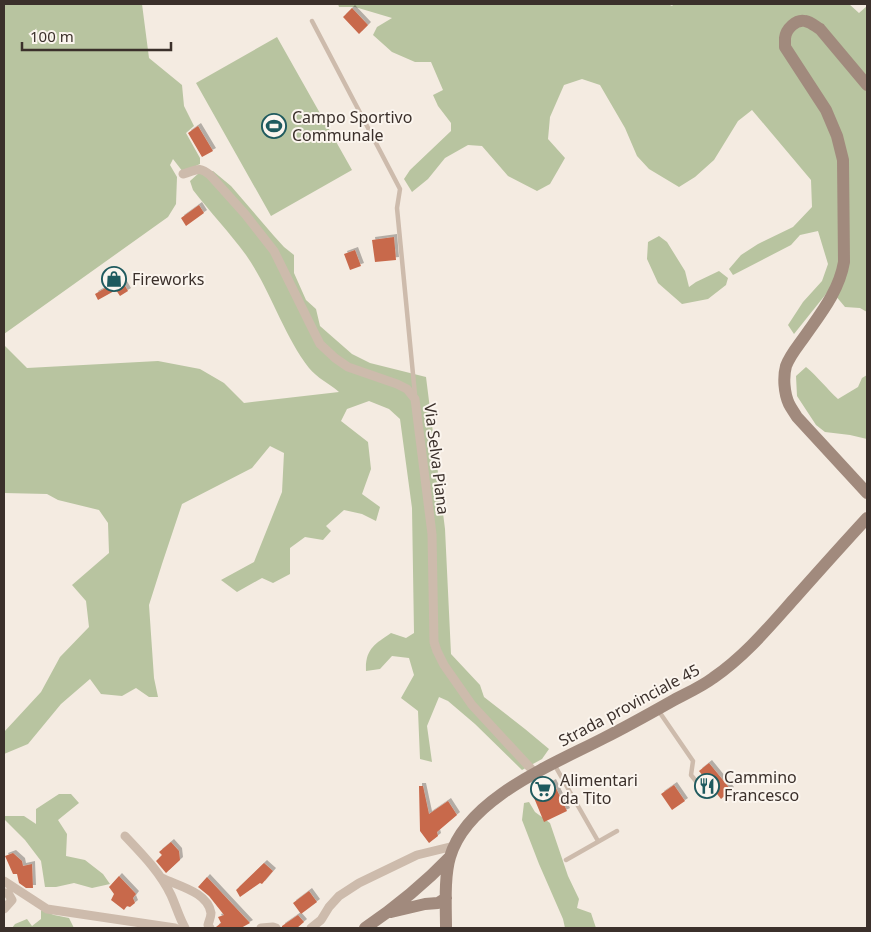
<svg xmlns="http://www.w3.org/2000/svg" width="871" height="932" viewBox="0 0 871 932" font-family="'Noto Sans',sans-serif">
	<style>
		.green { fill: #b8c4a0 }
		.building { fill: #c8694b; filter: url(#shadow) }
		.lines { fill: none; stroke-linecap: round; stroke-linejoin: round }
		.lane { stroke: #cdbbac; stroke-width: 4.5 }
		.street { stroke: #cdbbac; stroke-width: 9 }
		.secondary { stroke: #a18a7d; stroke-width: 12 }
		.labels { text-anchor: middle; stroke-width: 4; stroke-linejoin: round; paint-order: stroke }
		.poi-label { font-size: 16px; fill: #3b302b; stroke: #fbf5ee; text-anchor: start }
		.street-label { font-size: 16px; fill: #3b302b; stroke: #fbf5ee }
	</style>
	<defs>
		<filter id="shadow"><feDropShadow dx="3" dy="-3" stdDeviation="0" flood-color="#0004"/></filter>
	</defs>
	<rect width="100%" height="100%" fill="#f4ebe1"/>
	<!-- green -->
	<path class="green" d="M 4,4 L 142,4 L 149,58 L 182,85 L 184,106 L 194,126 L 186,133 L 200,158 L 200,164 L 183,172 L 173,159 L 170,165 L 177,177 L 176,204 L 168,217 L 4,334 Z
		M 338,4 L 668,4 L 672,6 L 674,4 L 849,4 L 859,13 L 867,6 L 867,312 L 860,308 L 845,307 L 830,289 L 794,334 L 788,325 L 803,302 L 822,281 L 828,264 L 818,231 L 800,235 L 791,245 L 733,275 L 729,269 L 741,255 L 758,244 L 793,227 L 812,207 L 811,180 L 752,110 L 738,121 L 714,160 L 695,177 L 679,187 L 649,169 L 637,156 L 625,128 L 600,85 L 582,79 L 564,85 L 550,117 L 548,139 L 565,158 L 550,184 L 537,191 L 508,176 L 482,146 L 468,145 L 445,158 L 428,179 L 412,192 L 404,179 L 410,170 L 451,131 L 451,123 L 438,106 L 433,95 L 443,90 L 431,62 L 415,62 L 392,52 L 373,35 L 377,27 L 392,18 L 355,7 L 339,7 Z
		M 277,37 L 352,170 L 271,216 L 196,83 Z
		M 213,171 L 231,186 L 274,236 L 284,247 L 294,255 L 294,273 L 306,300 L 316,309 L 320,326 L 352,354 L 370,363 L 426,377 L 445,529 L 451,654 L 480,685 L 484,697 L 525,729 L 549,749 L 542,759 L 522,770 L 475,724 L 448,701 L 439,697 L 427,726 L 432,762 L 420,759 L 418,711 L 401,698 L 414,675 L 409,658 L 392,656 L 380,669 L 366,671 C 365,649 375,644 391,633 L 406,638 L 414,633 L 412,508 L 400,419 L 389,409 L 369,401 L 347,409 L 341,421 L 368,442 L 371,469 L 362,494 L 380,507 L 376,521 L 362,514 L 344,510 L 326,526 L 331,531 L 323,540 L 305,537 L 290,548 L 290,574 L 273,583 L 262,578 L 237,592 L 221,580 L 254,562 L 282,492 L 284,453 L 270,446 L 252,468 L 182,504 L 162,564 L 149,605 L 154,678 L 158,697 L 149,697 L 136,688 L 122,696 L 101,694 L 90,679 L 61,704 L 28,744 L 4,754 L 4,732 L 41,692 L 60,657 L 89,627 L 86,601 L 72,585 L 109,553 L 108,523 L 99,510 L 58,500 L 47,494 L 4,493 L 4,345 L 27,368 L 158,361 L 200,369 L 224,383 L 244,403 L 339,392 C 330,384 317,378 309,368 C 283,334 271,291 246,255 C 230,233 210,212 193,190 L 190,181 L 200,172 Z
		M 659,236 L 667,242 L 685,271 L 689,287 L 696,282 L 719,271 L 728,278 L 726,285 L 708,299 L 682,304 L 658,283 L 647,259 L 648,242 Z
		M 806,367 C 818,377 827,389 838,399 L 858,387 L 862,378 L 867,375 L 867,439 L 850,435 L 825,432 L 816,425 L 797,396 L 796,376 Z
		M 59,794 L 71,794 L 79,803 L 58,820 L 67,834 L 66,856 L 85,860 L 103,874 L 110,884 L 92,888 L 74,883 L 56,887 L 45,887 L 41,861 L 25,840 L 4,819 L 4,816 L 24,816 L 36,824 L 36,809 Z
		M 529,802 L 535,812 L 550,823 L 568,876 L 579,899 L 577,908 L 591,913 L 596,928 L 565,928 L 563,919 L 539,864 L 522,820 L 524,803 Z
		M 41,910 L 54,915 L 69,918 L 74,928 L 12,928 L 15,924 L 27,919 L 32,926 L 41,919 Z"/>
	<!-- building -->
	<path class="building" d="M 352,8 L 368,25 L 359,34 L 343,17 Z
		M 198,126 L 213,151 L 202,157 L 188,133 Z
		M 199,205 L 204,213 L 186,226 L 181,218 Z
		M 394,237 L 396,260 L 375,262 L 372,240 Z
		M 355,250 L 361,266 L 350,270 L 344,254 Z
		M 121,279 L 128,291 L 120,296 L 116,290 L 98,300 L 95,294 Z
		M 709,763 L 731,790 L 721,799 L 699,771 Z
		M 553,782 L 567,811 L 544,822 L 532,793 Z
		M 674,785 L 685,801 L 672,810 L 661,794 Z
		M 419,786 L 423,786 L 429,814 L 448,801 L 457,815 L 437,832 L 438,836 L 429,843 L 420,831 Z
		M 171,842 L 179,851 L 180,860 L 166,873 L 156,861 L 162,855 L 159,852 Z
		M 13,853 L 22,861 L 23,866 L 32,864 L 33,888 L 26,888 L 19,883 L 17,874 L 13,874 L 5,856 Z
		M 264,863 L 273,871 L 262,884 L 260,883 L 240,897 L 236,890 Z
		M 119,876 L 136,894 L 133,898 L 135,903 L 130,907 L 127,906 L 124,910 L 111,900 L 114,894 L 109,887 Z
		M 207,877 L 250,923 L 241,928 L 216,928 L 216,927 L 221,923 L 218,917 L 224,915 L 209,896 L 198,887 Z
		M 309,891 L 317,902 L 301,914 L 293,903 Z
		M 298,915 L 304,922 L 297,928 L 282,928 L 282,926 Z"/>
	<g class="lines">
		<!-- lane -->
		<path class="lane" d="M 312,21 L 400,189 L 397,208 L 415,395
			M 658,710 L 693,761 L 691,775 L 704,791
			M 554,764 L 598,841
			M 566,860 L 617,831"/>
		<!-- street -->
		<path class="street" d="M 183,174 C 196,171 198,165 210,175 L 245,214 L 274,251 L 310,324 L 320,344 L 335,358 L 348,367 L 397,384 L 407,389 L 415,399 L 432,534 L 434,642 L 437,651 L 444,665 L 472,705 L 535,773
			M 125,836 C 142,854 160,872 171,895 C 176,906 179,917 185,928
			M 162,878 C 178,886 208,892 211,913 C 211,917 209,921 208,925 L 210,928
			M 4,881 L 47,909 L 175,928
			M 4,893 L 8,893 L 12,900 L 4,909
			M 261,928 L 273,927 L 276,928
			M 311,928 L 321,920 L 329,907 L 339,896 L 359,883 L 417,855 L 454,846"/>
		<!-- secondary -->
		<path class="secondary" d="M 867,85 L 820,29 C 815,26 811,22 805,21 C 796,19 786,29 785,38 C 785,41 785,44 785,47 L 826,110 L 837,136 L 843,160 L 844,262 C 839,291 821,313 805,336 C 798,346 790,355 786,366 C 783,377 784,393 789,404 C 791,408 794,412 797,417 L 867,493
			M 391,912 L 425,904 L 438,903 L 446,898
			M 365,928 C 396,907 424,884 450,857
			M 446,928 C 446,907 444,877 450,857 C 467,798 554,764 604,738 C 628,726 651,713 674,700 C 687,693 701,687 713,678 C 745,656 769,627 794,599 C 818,572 843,544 867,518"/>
	</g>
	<!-- icons -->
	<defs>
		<symbol id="stadium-ring" viewBox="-11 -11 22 22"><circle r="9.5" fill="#fbf5ee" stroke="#1f5a5e" stroke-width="1.5"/><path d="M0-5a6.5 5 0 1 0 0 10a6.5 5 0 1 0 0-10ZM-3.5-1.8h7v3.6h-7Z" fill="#1f5a5e"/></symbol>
		<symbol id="shop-ring" viewBox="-11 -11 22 22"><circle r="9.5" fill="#fbf5ee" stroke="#1f5a5e" stroke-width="1.5"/><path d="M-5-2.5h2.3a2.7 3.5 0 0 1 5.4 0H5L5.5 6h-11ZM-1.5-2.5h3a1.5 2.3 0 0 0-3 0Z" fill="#1f5a5e"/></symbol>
		<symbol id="restaurant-ring" viewBox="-11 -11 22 22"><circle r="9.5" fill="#fbf5ee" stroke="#1f5a5e" stroke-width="1.5"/><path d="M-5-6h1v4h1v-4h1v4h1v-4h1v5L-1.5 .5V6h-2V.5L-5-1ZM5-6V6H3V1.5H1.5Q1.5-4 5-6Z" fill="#1f5a5e"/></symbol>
		<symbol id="supermarket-ring" viewBox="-11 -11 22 22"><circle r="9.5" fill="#fbf5ee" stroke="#1f5a5e" stroke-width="1.5"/><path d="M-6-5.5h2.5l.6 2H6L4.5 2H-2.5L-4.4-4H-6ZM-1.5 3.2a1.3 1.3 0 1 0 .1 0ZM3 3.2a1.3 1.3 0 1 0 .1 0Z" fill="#1f5a5e"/></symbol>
	</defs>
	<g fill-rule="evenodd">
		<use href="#stadium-ring" x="260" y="112" width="28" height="28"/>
		<use href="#shop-ring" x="100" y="265" width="28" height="28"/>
		<use href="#restaurant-ring" x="693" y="772" width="28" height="28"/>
		<use href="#supermarket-ring" x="529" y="775" width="28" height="28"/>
	</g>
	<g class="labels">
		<!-- poi labels -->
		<g class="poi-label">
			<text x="292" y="123">Campo Sportivo<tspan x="292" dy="18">Communale</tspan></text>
			<text x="132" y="285">Fireworks</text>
			<text x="724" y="783">Cammino<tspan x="724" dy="18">Francesco</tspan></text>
			<text x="560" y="786">Alimentari<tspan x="560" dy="18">da Tito</tspan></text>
		</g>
		<!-- street labels -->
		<g class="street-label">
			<text transform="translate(437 459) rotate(83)" y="6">Via Selva Piana</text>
			<text transform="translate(629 705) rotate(-28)" y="6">Strada provinciale 45</text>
		</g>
	</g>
	<!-- border -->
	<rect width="871" height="932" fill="none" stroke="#3b302b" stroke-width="10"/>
	<!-- scale -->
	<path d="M22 42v8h149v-8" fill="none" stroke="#3b302b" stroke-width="2.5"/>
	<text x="30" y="42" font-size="15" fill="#3b302b" stroke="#fbf5ee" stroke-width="4" paint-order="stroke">100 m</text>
</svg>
